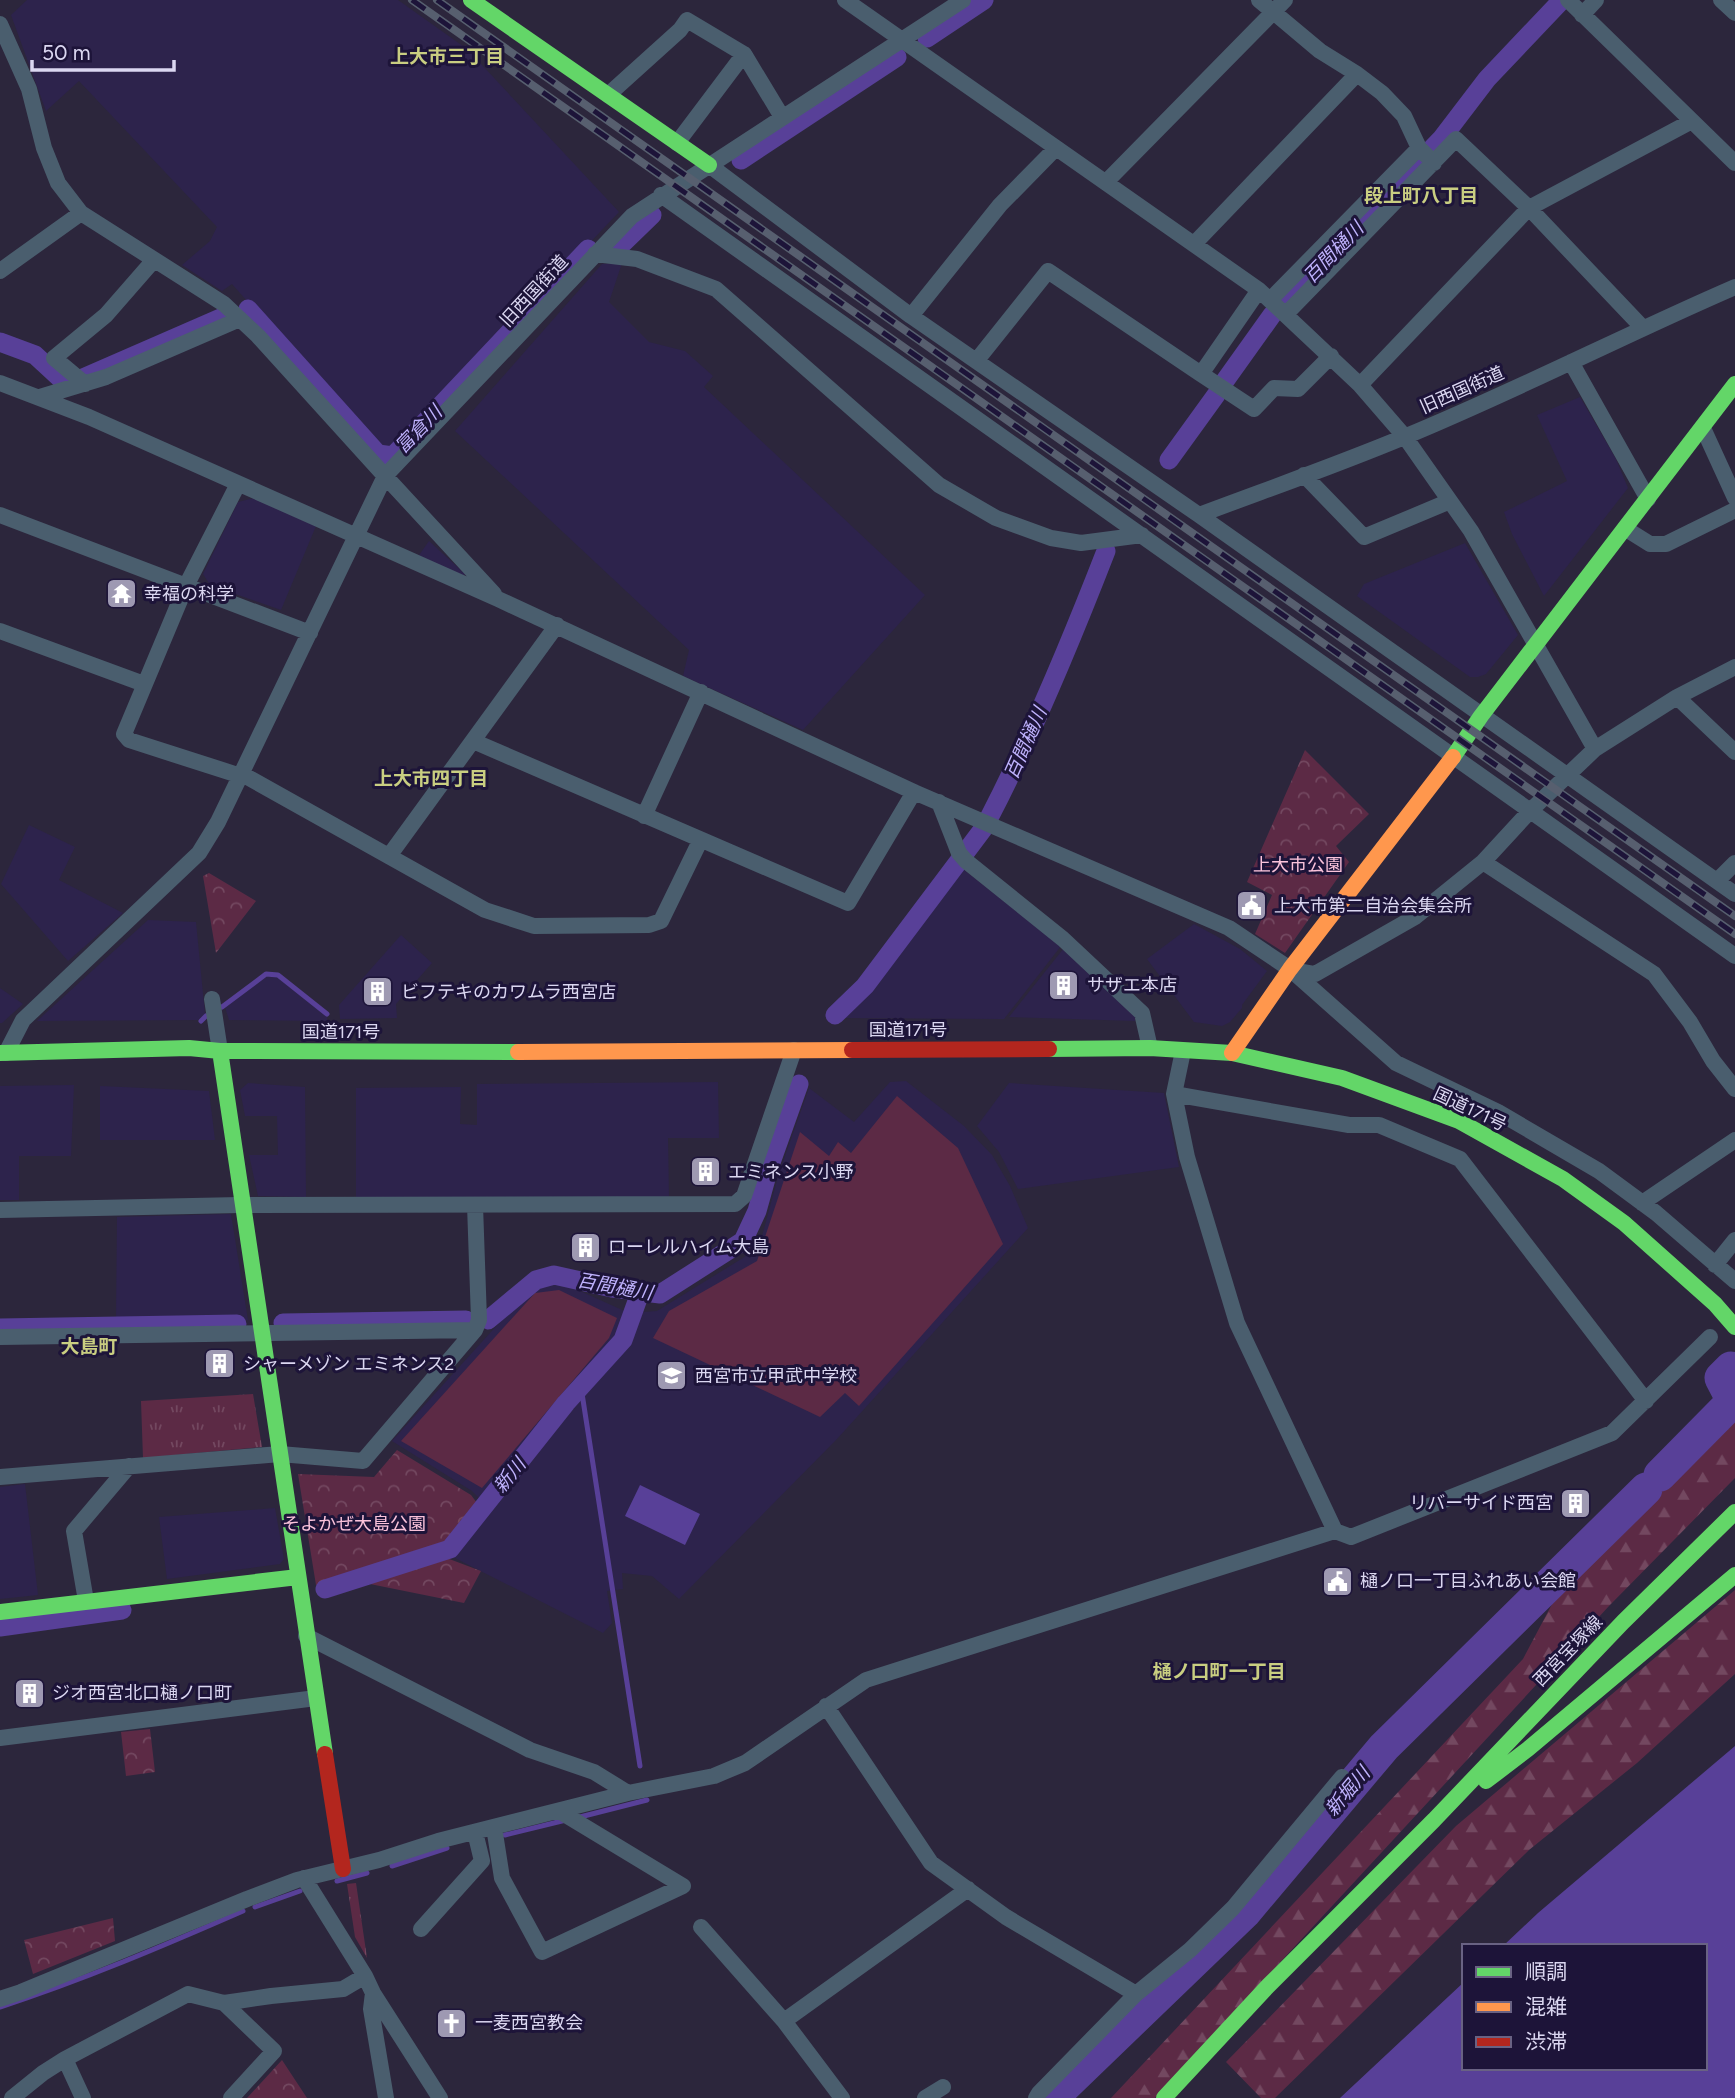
<svg xmlns="http://www.w3.org/2000/svg" width="1735" height="2098" viewBox="0 0 1735 2098" font-family="Figtree,'Noto Sans JP',sans-serif">
	<style>
		.built { fill: #2d234c }
		.grass { fill: url(#grass-tufts) }
		.forest { fill: url(#forest-firs) }
		.park { fill: url(#park-crowns) }
		.pitch { fill: #5c2a45 }
		.water { fill: #584098 }
		.lines { fill: none; stroke-linecap: round; stroke-linejoin: round }
		.stream { stroke: #584098; stroke-width: 5 }
		.canal { stroke: #584098; stroke-width: 19 }
		.river { stroke: #584098; stroke-width: 33 }
		.street { stroke: #4a5e6e; stroke-width: 16 }
		.fast { stroke: #63d668; stroke-width: 16 }
		.slow { stroke: #ff974d; stroke-width: 16 }
		.jam { stroke: #b3261e; stroke-width: 16 }
		.rail-casing { stroke: #575f6f; stroke-width: 8 }
		.rail { stroke: #1d1439; stroke-width: 5; stroke-dasharray: 16; stroke-linecap: butt }
		.labels { text-anchor: middle; stroke-width: 6; stroke-linejoin: round; paint-order: stroke }
		.street-label { font-size: 18px; fill: #dbd7f1; stroke: #1d1439 }
		.poi-label { font-size: 18px; fill: #dbd7f1; stroke: #1d1439; text-anchor: start }
		.park-label { font-size: 18px; fill: #fac2da; stroke: #1d1439 }
		.neighbourhood-label { font-size: 19px; font-weight: bold; fill: #c9ce81; stroke: #1d1439 }
		.water-label { font-size: 19px; font-style: italic; fill: #bfb2fd; stroke: #1d1439 }
	</style>
	<defs>
		<pattern id="grass-tufts" width="24" height="20" patternUnits="userSpaceOnUse" patternTransform="scale(1.75)"><rect width="24" height="20" fill="#5c2a45"/><path d="M3 7l-1-3M5 7V3M7 7l1-3M15 17l-1-3M17 17v-4M19 17l1-3" fill="none" stroke="#734860"/></pattern>
		<pattern id="forest-firs" width="22" height="20" patternUnits="userSpaceOnUse" patternTransform="scale(1.75)"><rect width="22" height="20" fill="#5c2a45"/><path d="M5 1l3.5 6h-7zM16 11l3.5 6h-7z" fill="#734860"/></pattern>
		<pattern id="park-crowns" width="20" height="18" patternUnits="userSpaceOnUse" patternTransform="scale(1.75)"><rect width="20" height="18" fill="#5c2a45"/><path d="M2 6a3 3 0 1 1 6 0M12 15a3 3 0 1 1 6 0" fill="none" stroke="#734860"/></pattern>
	</defs>
	<rect width="100%" height="100%" fill="#2c263c"/>
	<!-- built -->
	<path class="built" d="M 27,0 L 398,0 L 467,49 L 619,212 L 390,453 L 380,452 L 232,284 L 222,291 L 182,265 L 210,241 L 217,227 L 79,81 L 46,111 L 11,15 Z
		M 622,263 L 609,302 L 649,342 L 685,351 L 713,376 L 704,387 L 925,595 L 803,730 L 683,676 L 689,650 L 455,431 L 602,264 Z
		M 1580,397 L 1616,459 L 1628,488 L 1544,596 L 1512,534 L 1504,512 L 1567,481 L 1537,415 Z
		M 254,498 L 316,526 L 281,610 L 210,585 L 203,574 L 238,502 Z
		M 429,541 L 465,574 L 461,578 L 417,558 Z
		M 1465,543 L 1518,635 L 1486,674 L 1478,677 L 1470,677 L 1357,596 L 1364,584 Z
		M 29,825 L 75,847 L 59,880 L 123,913 L 68,961 L 1,884 Z
		M 963,869 L 1061,946 L 1004,1019 L 841,1018 L 870,989 Z
		M 148,920 L 196,922 L 205,1014 L 198,1020 L 37,1021 Z
		M 1194,924 L 1240,949 L 1267,971 L 1242,1005 L 1242,1008 L 1230,1022 L 1222,1026 L 1194,1022 L 1147,959 Z
		M 401,935 L 432,963 L 396,1004 L 397,1018 L 340,1019 L 339,1005 Z
		M 1064,948 L 1135,1015 L 1135,1021 L 1009,1017 Z
		M 266,977 L 277,977 L 327,1016 L 327,1021 L 229,1020 L 225,1007 Z
		M 0,988 L 23,1004 L 2,1023 L 0,1023 Z
		M 906,1081 L 964,1126 L 992,1155 L 1010,1186 L 1028,1228 L 837,1439 L 679,1599 L 652,1576 L 622,1573 L 623,1589 L 607,1591 L 612,1623 L 603,1633 L 453,1557 L 490,1509 L 472,1491 L 392,1441 L 530,1289 L 562,1283 L 629,1313 L 657,1311 L 751,1253 L 761,1240 L 779,1173 L 809,1088 L 854,1122 L 890,1082 Z
		M 718,1082 L 719,1138 L 668,1138 L 669,1197 L 356,1197 L 356,1088 L 461,1087 L 460,1124 L 477,1125 L 477,1084 Z
		M 248,1083 L 305,1087 L 306,1197 L 258,1196 L 249,1155 L 278,1155 L 277,1116 L 245,1116 L 240,1090 Z
		M 1009,1083 L 1164,1093 L 1179,1167 L 1018,1189 L 999,1152 L 977,1126 Z
		M 74,1085 L 71,1156 L 19,1156 L 19,1200 L 0,1200 L 0,1086 Z
		M 100,1086 L 209,1091 L 215,1140 L 100,1140 Z
		M 231,1214 L 248,1320 L 116,1319 L 117,1217 Z
		M 25,1484 L 38,1595 L 0,1599 L 0,1487 Z
		M 275,1508 L 284,1559 L 280,1564 L 167,1579 L 159,1517 Z"/>
	<!-- grass -->
	<path class="grass" d="M 253,1394 L 262,1447 L 143,1458 L 141,1401 Z
		M 356,1883 L 367,1958 L 355,1937 L 347,1884 Z"/>
	<!-- forest -->
	<path class="forest" d="M 1732,1364 L 1735,1367 L 1735,1478 L 1609,1606 L 1155,2098 L 1111,2098 L 1523,1659 L 1569,1572 L 1701,1443 Z
		M 1735,1590 L 1735,1674 L 1637,1763 L 1529,1850 L 1275,2098 L 1261,2098 L 1226,2062 L 1456,1826 Z"/>
	<!-- park -->
	<path class="park" d="M 1305,750 L 1369,814 L 1336,846 L 1349,862 L 1285,953 L 1255,934 L 1272,895 L 1247,882 Z
		M 209,873 L 256,901 L 216,953 L 203,876 Z
		M 397,1450 L 471,1495 L 477,1503 L 443,1545 L 316,1585 L 298,1474 L 374,1477 Z
		M 444,1557 L 481,1571 L 464,1603 L 370,1584 Z
		M 150,1729 L 155,1772 L 126,1776 L 121,1732 Z
		M 113,1918 L 115,1941 L 33,1974 L 24,1940 Z
		M 282,2060 L 307,2098 L 247,2098 Z"/>
	<!-- pitch -->
	<path class="pitch" d="M 897,1096 L 958,1148 L 1003,1244 L 859,1406 L 845,1393 L 820,1417 L 653,1338 L 669,1311 L 757,1261 L 800,1132 L 829,1156 L 838,1142 L 851,1153 Z
		M 559,1290 L 617,1318 L 609,1338 L 482,1488 L 401,1441 L 535,1293 Z"/>
	<!-- water -->
	<path class="water" d="M 640,1485 L 700,1514 L 685,1545 L 625,1516 Z
		M 1735,1746 L 1735,2098 L 1340,2098 L 1464,1982 L 1464,2068 L 1705,2068 L 1705,1946 L 1503,1946 L 1538,1913 Z"/>
	<g class="lines">
		<!-- stream -->
		<path class="stream" d="M 222,1007 L 266,974 L 278,975 L 327,1014
			M 201,1021 L 206,1016
			M 581,1387 L 640,1766
			M 576,1818 L 647,1800
			M 505,1835 L 566,1820
			M 392,1866 L 447,1848
			M 337,1881 L 367,1873
			M 255,1907 L 300,1891
			M 0,2007 C 83,1980 163,1946 243,1911"/>
		<!-- canal -->
		<path class="canal" d="M 927,38 L 984,0
			M 741,160 L 897,57
			M 619,247 L 652,215
			M 248,309 L 378,454 L 393,456 L 588,249
			M 0,342 L 35,355 L 61,379 L 66,378
			M 83,378 L 223,317
			M 1222,385 L 1272,315 L 1442,138 L 1487,79 L 1562,0
			M 1169,460 L 1216,395
			M 989,818 C 1034,731 1071,641 1106,551
			M 835,1015 L 865,986 L 983,829
			M 488,1320 L 536,1280 L 554,1275 L 612,1288 L 660,1294 L 743,1241 L 757,1211 L 769,1168 L 799,1084
			M 283,1323 L 466,1320
			M 0,1328 L 237,1324
			M 325,1589 L 450,1549 L 566,1403 L 623,1340 L 640,1293
			M 0,1627 L 122,1610"/>
		<!-- river -->
		<path class="river" d="M 1660,1475 L 1733,1401 L 1721,1378 L 1731,1368
			M 1052,2098 L 1245,1912 L 1384,1747 L 1646,1489"/>
		<!-- street -->
		<path class="street" d="M 845,0 L 1259,290 L 1360,385 L 1405,437 L 1471,531 L 1595,749
			M 1259,0 L 1320,51 L 1357,74 L 1382,93 L 1404,116 L 1419,148 L 1434,163
			M 1568,0 L 1735,163
			M 1721,0 L 1735,13
			M 1582,15 L 1596,0
			M 0,24 L 29,89 L 44,148 L 58,183 L 81,213 L 224,304 L 258,336 L 385,476 L 632,216 L 963,0
			M 608,95 L 680,30 L 687,20 L 744,54 L 782,117
			M 677,143 L 744,54
			M 709,165 L 911,316 L 1199,515 L 1735,894
			M 1106,182 L 1285,0
			M 661,195 L 1735,956
			M 1194,244 L 1357,74
			M 595,254 L 637,259 L 716,289 L 939,485 L 996,518 L 1051,538 L 1081,543 L 1142,535
			M 0,271 L 81,213
			M 1270,300 L 1419,148
			M 1286,314 L 1456,139 L 1529,208 L 1642,327
			M 911,316 L 1000,205 L 1056,148
			M 977,360 L 1048,271 L 1201,374 L 1259,290
			M 1571,362 L 1648,499
			M 1201,374 L 1254,409 L 1274,388 L 1298,389 L 1331,356
			M 0,383 L 89,417 L 498,599 L 914,792 L 1229,928 L 1290,969 L 1396,1063 L 1498,1112 L 1599,1171 L 1656,1213 L 1735,1281
			M 85,384 L 54,358 L 106,315 L 154,260
			M 1360,385 L 1529,208 L 1692,121
			M 40,397 L 106,377 L 240,319
			M 1703,428 L 1735,498
			M 1304,475 L 1364,537 L 1450,501
			M 238,484 L 186,586 L 124,734 L 129,740 L 241,776
			M 0,515 L 310,633
			M 1199,515 C 1268,489 1337,465 1404,437 C 1516,391 1624,335 1735,287
			M 1626,529 L 1650,544 L 1666,544 L 1735,510
			M 0,631 L 144,684
			M 1677,697 L 1735,752
			M 473,741 L 848,903 L 914,792
			M 242,774 L 485,910 L 534,926 L 649,925 L 661,921 L 700,841
			M 939,802 L 959,853 L 966,861 L 1063,939 L 1142,1013 L 1150,1048
			M 644,816 L 701,692
			M 389,856 L 557,625
			M 1483,862 L 1654,974 L 1690,1022 L 1713,1061 L 1735,1089
			M 1717,881 L 1735,863
			M 1293,970 L 1315,974 L 1415,917 L 1483,862 L 1530,811 L 1595,749 L 1677,697 L 1735,667
			M 212,999 L 220,1051
			M 1183,1051 L 1174,1094 L 1187,1157 L 1237,1323 L 1335,1531
			M 6,1053 L 23,1020 L 199,853 L 218,822 L 385,476 L 494,594
			M 1174,1094 L 1349,1125 L 1379,1125 L 1460,1159 L 1646,1401
			M 1642,1203 L 1735,1140
			M 0,1210 L 240,1205 L 735,1204 L 744,1196 L 794,1050
			M 1715,1265 L 1735,1240
			M 0,1337 L 475,1330 L 479,1320 L 475,1205
			M 0,1477 L 280,1454 L 363,1461 L 475,1330
			M 86,1601 L 74,1531 L 129,1466
			M 306,1636 L 530,1750 L 594,1772 L 628,1793
			M 826,1706 L 931,1863 L 1006,1917 L 1136,1994
			M 0,1738 L 316,1698
			M 494,1827 L 502,1878 L 542,1952 L 683,1886 L 559,1811
			M 304,1878 L 365,1976 L 373,1993 L 440,2098
			M 701,1927 L 784,2021 L 842,2098
			M 421,1929 L 482,1861 L 475,1832
			M 373,1993 L 371,2009 L 386,2098
			M 0,1999 L 21,1992 L 247,1899 L 297,1880 L 379,1860 L 438,1841 L 628,1793 L 714,1776 L 745,1763 L 866,1680 L 1335,1531 L 1351,1537 L 1612,1433 L 1710,1337
			M 224,2003 L 274,2051 L 231,2098
			M 784,2021 L 968,1889
			M 65,2059 L 83,2098
			M 12,2098 L 43,2073 L 65,2059 L 188,1994 L 224,2003 L 271,1996 L 343,1989 L 365,1976
			M 925,2098 L 943,2087
			M 1036,2098 L 1039,2093 L 1136,1994 L 1190,1950 L 1233,1908 L 1342,1777"/>
		<!-- fast -->
		<path class="fast" d="M 471,0 L 709,165
			M 1453,757 L 1481,716 L 1735,384
			M 1049,1049 L 1150,1048 L 1232,1053 L 1342,1078 L 1459,1121 L 1563,1179 L 1624,1223 L 1715,1304 L 1735,1327
			M 220,1051 L 325,1754
			M 0,1053 L 189,1048 L 220,1051 L 518,1052
			M 0,1612 L 298,1577
			M 1486,1781 L 1528,1749 L 1735,1575
			M 1164,2098 L 1268,1986 L 1434,1820 L 1623,1622 L 1735,1512"/>
		<!-- slow -->
		<path class="slow" d="M 518,1052 L 852,1050
			M 1232,1053 L 1290,969 L 1453,757"/>
		<!-- jam -->
		<path class="jam" d="M 852,1050 L 1049,1049
			M 325,1754 L 343,1869"/>
		<defs>
			<path id="rail" d="M 412,0 L 1735,934
				M 437,0 L 1735,916"/>
		</defs>
		<!-- rail casing -->
		<use href="#rail" class="rail-casing"/>
		<!-- rail -->
		<use href="#rail" class="rail"/>
	</g>
	<!-- icons -->
	<defs>
		<symbol id="temple-square" viewBox="-11 -11 22 22"><rect x="-9" y="-9" width="18" height="18" rx="4" fill="#9e99b2" stroke="#1d1439"/><path d="M0-6L5-2H3V0L6.5 2.5H4V6H1.5V3h-3V6H-4V2.5H-6.5L-3 0V-2H-5Z" fill="#fff"/></symbol>
		<symbol id="civic-square" viewBox="-11 -11 22 22"><rect x="-9" y="-9" width="18" height="18" rx="4" fill="#9e99b2" stroke="#1d1439"/><path d="M-.6-6.5H3V-4.5H.6V-3L4-1V1h2V6H-6V1h2V-1L-.6-3ZM-1.2 2.5V6h2.4V2.5Z" fill="#fff"/></symbol>
		<symbol id="building-square" viewBox="-11 -11 22 22"><rect x="-9" y="-9" width="18" height="18" rx="4" fill="#9e99b2" stroke="#1d1439"/><path d="M-4-6H4V6H1V3H-1V6H-4ZM-2.5-4.3h1.7v1.8h-1.7ZM.8-4.3h1.7v1.8H.8ZM-2.5-1h1.7V.8h-1.7ZM.8-1h1.7V.8H.8Z" fill="#fff"/></symbol>
		<symbol id="school-square" viewBox="-11 -11 22 22"><rect x="-9" y="-9" width="18" height="18" rx="4" fill="#9e99b2" stroke="#1d1439"/><path d="M0-5L7-2L0 1L-7-2ZM-4 1L0 2.5L4 1V4Q0 6-4 4Z" fill="#fff"/></symbol>
		<symbol id="church-square" viewBox="-11 -11 22 22"><rect x="-9" y="-9" width="18" height="18" rx="4" fill="#9e99b2" stroke="#1d1439"/><path d="M-1.2-6h2.4v3.5h3.3v2.4h-3.3V6h-2.4V-.1h-3.3v-2.4h3.3Z" fill="#fff"/></symbol>
	</defs>
	<g fill-rule="evenodd">
		<use href="#temple-square" x="104" y="576" width="35" height="35"/>
		<use href="#civic-square" x="1234" y="888" width="35" height="35"/>
		<use href="#building-square" x="1046" y="968" width="35" height="35"/>
		<use href="#building-square" x="360" y="974" width="35" height="35"/>
		<use href="#building-square" x="688" y="1154" width="35" height="35"/>
		<use href="#building-square" x="568" y="1230" width="35" height="35"/>
		<use href="#building-square" x="202" y="1346" width="35" height="35"/>
		<use href="#school-square" x="654" y="1358" width="35" height="35"/>
		<use href="#building-square" x="1558" y="1486" width="35" height="35"/>
		<use href="#civic-square" x="1320" y="1564" width="35" height="35"/>
		<use href="#building-square" x="12" y="1676" width="35" height="35"/>
		<use href="#church-square" x="434" y="2006" width="35" height="35"/>
	</g>
	<g class="labels">
		<!-- street labels -->
		<g class="street-label">
			<text transform="translate(534 291) rotate(-47)" y="6">旧西国街道</text>
			<text transform="translate(1462 390) rotate(-24)" y="6">旧西国街道</text>
			<text x="908" y="1036">国道171号</text>
			<text x="341" y="1038">国道171号</text>
			<text transform="translate(1470 1109) rotate(25)" y="6">国道171号</text>
			<text transform="translate(1568 1651) rotate(-46)" y="6">西宮宝塚線</text>
		</g>
		<!-- poi labels -->
		<g class="poi-label">
			<text x="144" y="600">幸福の科学</text>
			<text x="1274" y="912">上大市第二自治会集会所</text>
			<text x="1087" y="991">サザエ本店</text>
			<text x="401" y="998">ビフテキのカワムラ西宮店</text>
			<text x="728" y="1178">エミネンス小野</text>
			<text x="608" y="1253">ローレルハイム大島</text>
			<text x="243" y="1370">シャーメゾン エミネンス2</text>
			<text x="695" y="1382">西宮市立甲武中学校</text>
			<text x="1553" y="1509" text-anchor="end">リバーサイド西宮</text>
			<text x="1360" y="1587">樋ノ口一丁目ふれあい会館</text>
			<text x="52" y="1699">ジオ西宮北口樋ノ口町</text>
			<text x="475" y="2029">一麦西宮教会</text>
		</g>
		<!-- park labels -->
		<g class="park-label">
			<text x="1298" y="871">上大市公園</text>
			<text x="354" y="1530">そよかぜ大島公園</text>
		</g>
		<!-- neighbourhood labels -->
		<g class="neighbourhood-label">
			<text x="447" y="63">上大市三丁目</text>
			<text x="1421" y="202">段上町八丁目</text>
			<text x="431" y="785">上大市四丁目</text>
			<text x="89" y="1353">大島町</text>
			<text x="1219" y="1678">樋ノ口町一丁目</text>
		</g>
		<!-- water labels -->
		<g class="water-label">
			<text transform="translate(1333 252) rotate(-46)" y="7">百間樋川</text>
			<text transform="translate(418 429) rotate(-46)" y="7">富倉川</text>
			<text transform="translate(1025 743) rotate(-66)" y="7">百間樋川</text>
			<text transform="translate(615 1286) rotate(10)" y="7">百間樋川</text>
			<text transform="translate(509 1475) rotate(-51)" y="7">新川</text>
			<text transform="translate(1347 1791) rotate(-50)" y="7">新堀川</text>
		</g>
	</g>
	<!-- legend -->
	<rect x="1462" y="1944" width="245" height="126" fill="#1d1439" stroke="#696283" stroke-width="2"/>
	<rect x="1476" y="1967" width="35" height="10" fill="#63d668" stroke="#696283" stroke-width="2"/>
	<text x="1525" y="1979" font-size="21" fill="#dbd7f1">順調</text>
	<rect x="1476" y="2002" width="35" height="10" fill="#ff974d" stroke="#696283" stroke-width="2"/>
	<text x="1525" y="2014" font-size="21" fill="#dbd7f1">混雑</text>
	<rect x="1476" y="2037" width="35" height="10" fill="#b3261e" stroke="#696283" stroke-width="2"/>
	<text x="1525" y="2049" font-size="21" fill="#dbd7f1">渋滞</text>
	<!-- scale -->
	<path d="M32 60v10h142v-10" fill="none" stroke="#dbd7f1" stroke-width="3.5"/>
	<text x="42" y="60" font-size="21" fill="#dbd7f1" stroke="#1d1439" stroke-width="5" paint-order="stroke">50 m</text>
</svg>
